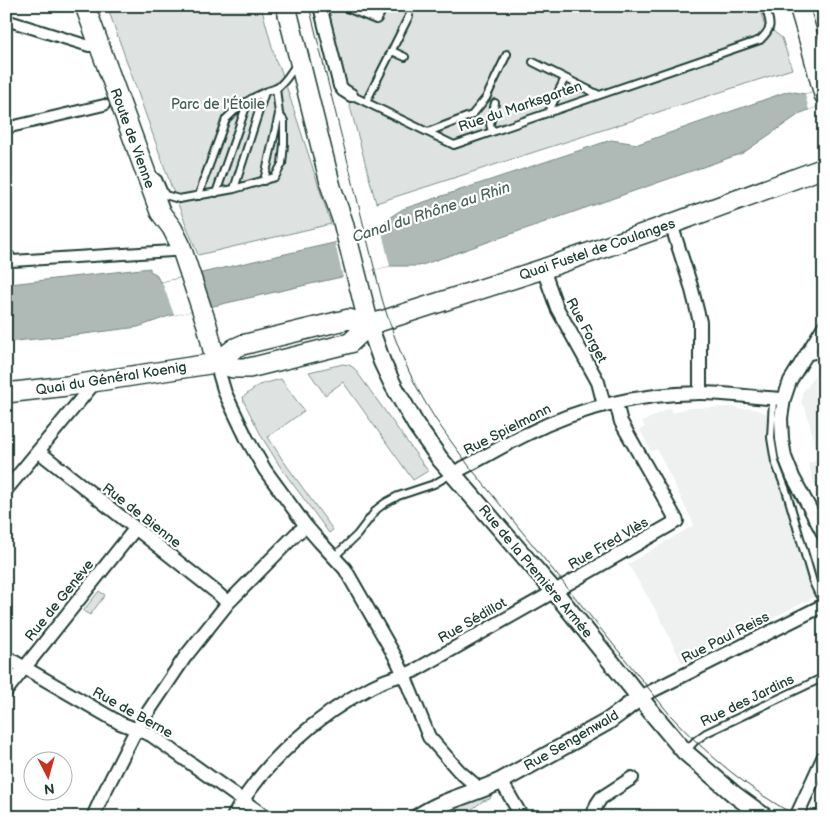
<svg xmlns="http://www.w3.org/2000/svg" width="830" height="823" viewBox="0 0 830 823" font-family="'Balsamiq Sans',sans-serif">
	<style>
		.built { fill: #eef1f0 }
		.green { fill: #dee3e2; stroke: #7e908b }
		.water { fill: #afbab7; stroke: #758883 }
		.pier { fill: #fff }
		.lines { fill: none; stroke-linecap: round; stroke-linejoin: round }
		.service-casing { stroke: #1f3d34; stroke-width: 10 }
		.pedestrian-casing { stroke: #1f3d34; stroke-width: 14 }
		.minor-casing { stroke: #1f3d34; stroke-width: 16 }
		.tertiary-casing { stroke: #1f3d34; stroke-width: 20 }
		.secondary-casing { stroke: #1f3d34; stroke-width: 22 }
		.service { stroke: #fff; stroke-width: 6 }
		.pedestrian { stroke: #fff; stroke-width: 10 }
		.minor { stroke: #fff; stroke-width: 12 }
		.tertiary { stroke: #fff; stroke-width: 16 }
		.secondary { stroke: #fff; stroke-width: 19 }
		.tram { stroke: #1f3d34; stroke-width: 1 }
		.labels { text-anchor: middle; stroke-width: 4.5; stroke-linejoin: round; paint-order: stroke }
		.park-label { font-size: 14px; fill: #455e57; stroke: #fff }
		.street-label { font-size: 14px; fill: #1f3d34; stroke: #fff }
		.water-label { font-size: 15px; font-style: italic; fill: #4a625b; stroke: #fff }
	</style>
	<rect width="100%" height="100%" fill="#fff"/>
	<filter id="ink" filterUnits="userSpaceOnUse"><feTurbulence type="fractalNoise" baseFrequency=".02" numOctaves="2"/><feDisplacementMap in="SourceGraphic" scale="10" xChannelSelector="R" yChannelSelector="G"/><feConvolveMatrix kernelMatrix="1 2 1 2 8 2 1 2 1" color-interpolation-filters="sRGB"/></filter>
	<g filter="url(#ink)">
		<!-- built -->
		<path class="built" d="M 824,358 L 824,502 L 814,483 L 808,463 L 819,460 L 805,407 L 802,405 L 801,401 L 803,398 L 802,393 L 805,388 L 807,388 Z
			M 737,407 L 738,409 L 750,408 L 768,414 L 771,464 L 781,476 L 819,595 L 682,663 L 658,614 L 628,564 L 694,525 L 657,449 L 651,451 L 641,432 L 641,429 L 645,427 L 642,422 L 670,408 L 673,413 L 688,408 Z"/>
		<!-- green -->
		<path class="green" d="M 107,6 L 261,6 L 277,65 L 280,67 L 331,224 L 198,255 L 174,194 Z
			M 323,6 L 759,6 L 764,24 L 782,38 L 792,69 L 376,203 Z
			M 343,364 L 349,365 L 354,368 L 428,471 L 413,480 L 343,382 L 325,395 L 309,372 Z
			M 281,379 L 304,411 L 268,437 L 282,459 L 333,530 L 329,533 L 281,468 L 263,439 L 244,402 L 243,397 L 259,385 Z
			M 99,591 L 105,595 L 90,615 L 83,611 Z
			M 486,788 L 491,795 L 490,799 L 483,801 L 461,817 L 440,817 L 442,809 Z"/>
		<!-- water -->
		<path class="water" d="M 824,89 L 824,104 L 801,113 L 743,153 L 419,266 L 390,266 L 169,316 L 138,327 L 84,334 L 6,342 L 6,279 L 10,284 L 150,268 L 150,271 L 156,274 L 160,282 L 162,282 L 382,232 L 384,232 L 383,225 L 387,219 L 403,209 L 611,140 L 638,144 L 789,91 L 805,94 Z"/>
		<!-- pier -->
		<path class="pier" d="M 824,89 L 824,104 L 809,110 L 805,94 Z
			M 382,232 L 390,266 L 343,278 L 335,243 Z
			M 200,274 L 212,307 L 174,315 L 162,282 Z"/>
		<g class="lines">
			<defs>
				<path id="service" d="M 392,51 L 405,57
					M 533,62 L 565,78
					M 351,95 L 454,145 L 760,40 C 774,27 770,23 765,6
					M 366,102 L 409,16
					M 548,113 L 565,78 L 599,95
					M 428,132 L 472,115 L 486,98 L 507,54
					M 492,132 L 490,124 L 495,103
					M 152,174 L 158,179 L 165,195 L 179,199 L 234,189 L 265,92
					M 264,181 L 279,114 L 276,88
					M 234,189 L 275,177 L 282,164 L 284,144 L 284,121 L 279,114
					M 216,193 L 248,101
					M 199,196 L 203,182 L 226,119 C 237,107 251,98 265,92 C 269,90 273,90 277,88 C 284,83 293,70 297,63
					M 805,357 L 824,353
					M 773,399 L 771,438 L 775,462 L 786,490 L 813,582 L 819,595 L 824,597
					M 334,557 L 357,535 L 377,509 L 385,503 L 398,496 L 434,484 L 453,473
					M 686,751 L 695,741 L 706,733 L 824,677
					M 610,817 L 611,817"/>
				<path id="pedestrian" d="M 347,6 L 376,18 L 382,6
					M 6,20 L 89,46
					M 6,128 L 104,105
					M 6,253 L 12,261 L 172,251"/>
				<path id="minor" d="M 320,6 L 340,86 L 343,90 L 351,95
					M 671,224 L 691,286 L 700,322 L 700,393
					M 543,269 L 557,308 L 598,382 L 604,405
					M 824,326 L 790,381 L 784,399 L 781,418 L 782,439 L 785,457 L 793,477 L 824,535
					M 216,363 L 225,393 L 247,439 L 265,470 L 306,526 L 320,542 L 345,569 L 396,658 L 404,675 L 429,737 L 459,771 L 481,790
					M 38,451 L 216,592 L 228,603
					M 453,473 C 478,461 502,446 527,434 C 580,407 640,394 700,393 C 728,393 756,398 784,399
					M 6,490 L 95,382
					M 6,657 L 120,723 L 151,735 L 266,817
					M 6,691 L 135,529
					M 640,697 L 824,605
					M 501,781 L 522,817
					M 93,817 L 101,799 L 136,730 L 185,657 L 228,603 L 296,534 L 306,526
					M 233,817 C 261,764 319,714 371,687 C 379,683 387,679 396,677 C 398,676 401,676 403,676 C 407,675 410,672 414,671 L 569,583 L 677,521 L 621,422 L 616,403
					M 592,817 L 597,804 L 601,798 L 632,778
					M 796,817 L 824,756"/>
				<path id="tertiary" d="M 369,325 L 382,362 L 393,385 L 416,425 L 440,459 L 554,591 L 653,714 L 685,752 L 735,795 L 765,817
					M 418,817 C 443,800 473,794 501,781 L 607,722 L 622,711 L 640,697"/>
				<path id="secondary" d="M 85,6 L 160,212 L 172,228 L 180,244 L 207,325 L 216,363
					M 286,6 L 331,187 L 343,222 L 369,325
					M 799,6 L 812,50 L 824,95
					M 216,363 L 235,348 L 242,345 L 349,319 L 369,325
					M 6,393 L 67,386 L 216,363 L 233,368 L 249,368 L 350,343 L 369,325 L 543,269 L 671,224 L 824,168"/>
			</defs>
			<!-- service casing -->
			<use href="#service" class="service-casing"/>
			<!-- pedestrian casing -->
			<use href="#pedestrian" class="pedestrian-casing"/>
			<!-- minor casing -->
			<use href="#minor" class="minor-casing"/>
			<!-- tertiary casing -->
			<use href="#tertiary" class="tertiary-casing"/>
			<!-- secondary casing -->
			<use href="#secondary" class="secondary-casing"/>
			<!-- service -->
			<use href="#service" class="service"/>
			<!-- pedestrian -->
			<use href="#pedestrian" class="pedestrian"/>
			<!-- minor -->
			<use href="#minor" class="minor"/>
			<!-- tertiary -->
			<use href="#tertiary" class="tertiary"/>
			<!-- secondary -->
			<use href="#secondary" class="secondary"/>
			<!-- tram -->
			<path class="tram" d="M 309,6 L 382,299 C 393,335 406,370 425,402 C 438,425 454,445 469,466 L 671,716 C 708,756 751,791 798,817"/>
		</g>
	</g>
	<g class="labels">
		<!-- park labels -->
		<g class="park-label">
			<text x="218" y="109">Parc de l'Étoile</text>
		</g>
		<!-- street labels -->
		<g class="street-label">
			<text transform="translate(520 106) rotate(-19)" y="5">Rue du Marksgarten</text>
			<text transform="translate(133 138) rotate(70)" y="5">Route de Vienne</text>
			<text transform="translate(597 249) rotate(-19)" y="5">Quai Fustel de Coulanges</text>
			<text transform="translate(587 330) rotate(62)" y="5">Rue Forget</text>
			<text transform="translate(111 378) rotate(-9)" y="5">Quai du Général Koenig</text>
			<text transform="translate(507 429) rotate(-27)" y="5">Rue Spielmann</text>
			<text transform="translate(142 515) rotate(38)" y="5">Rue de Bienne</text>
			<text transform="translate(608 543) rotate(-30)" y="5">Rue Fred Vlès</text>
			<text transform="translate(536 571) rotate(50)" y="5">Rue de la Première Armée</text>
			<text transform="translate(59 600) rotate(-51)" y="5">Rue de Genève</text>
			<text transform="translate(472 620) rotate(-30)" y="5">Rue Sédillot</text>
			<text transform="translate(725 637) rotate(-27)" y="5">Rue Paul Reiss</text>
			<text transform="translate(747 700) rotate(-26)" y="5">Rue des Jardins</text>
			<text transform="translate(133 712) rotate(29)" y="5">Rue de Berne</text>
			<text transform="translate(571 740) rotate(-30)" y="5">Rue Sengenwald</text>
		</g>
		<!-- water labels -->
		<g class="water-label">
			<text transform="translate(431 212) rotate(-18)" y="5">Canal du Rhône au Rhin</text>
		</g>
	</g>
	<!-- margin -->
	<rect width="830" height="823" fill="none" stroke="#fff" stroke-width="25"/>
	<rect x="12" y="12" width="805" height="798" fill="none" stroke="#1f3d34" stroke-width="2" filter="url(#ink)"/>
	<!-- north arrow -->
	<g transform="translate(48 776) rotate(174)"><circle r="24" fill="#ffffff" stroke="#a5b1ae"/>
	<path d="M0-4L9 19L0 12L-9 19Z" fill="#c8321e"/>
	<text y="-8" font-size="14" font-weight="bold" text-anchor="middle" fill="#1f3d34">N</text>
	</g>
</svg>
